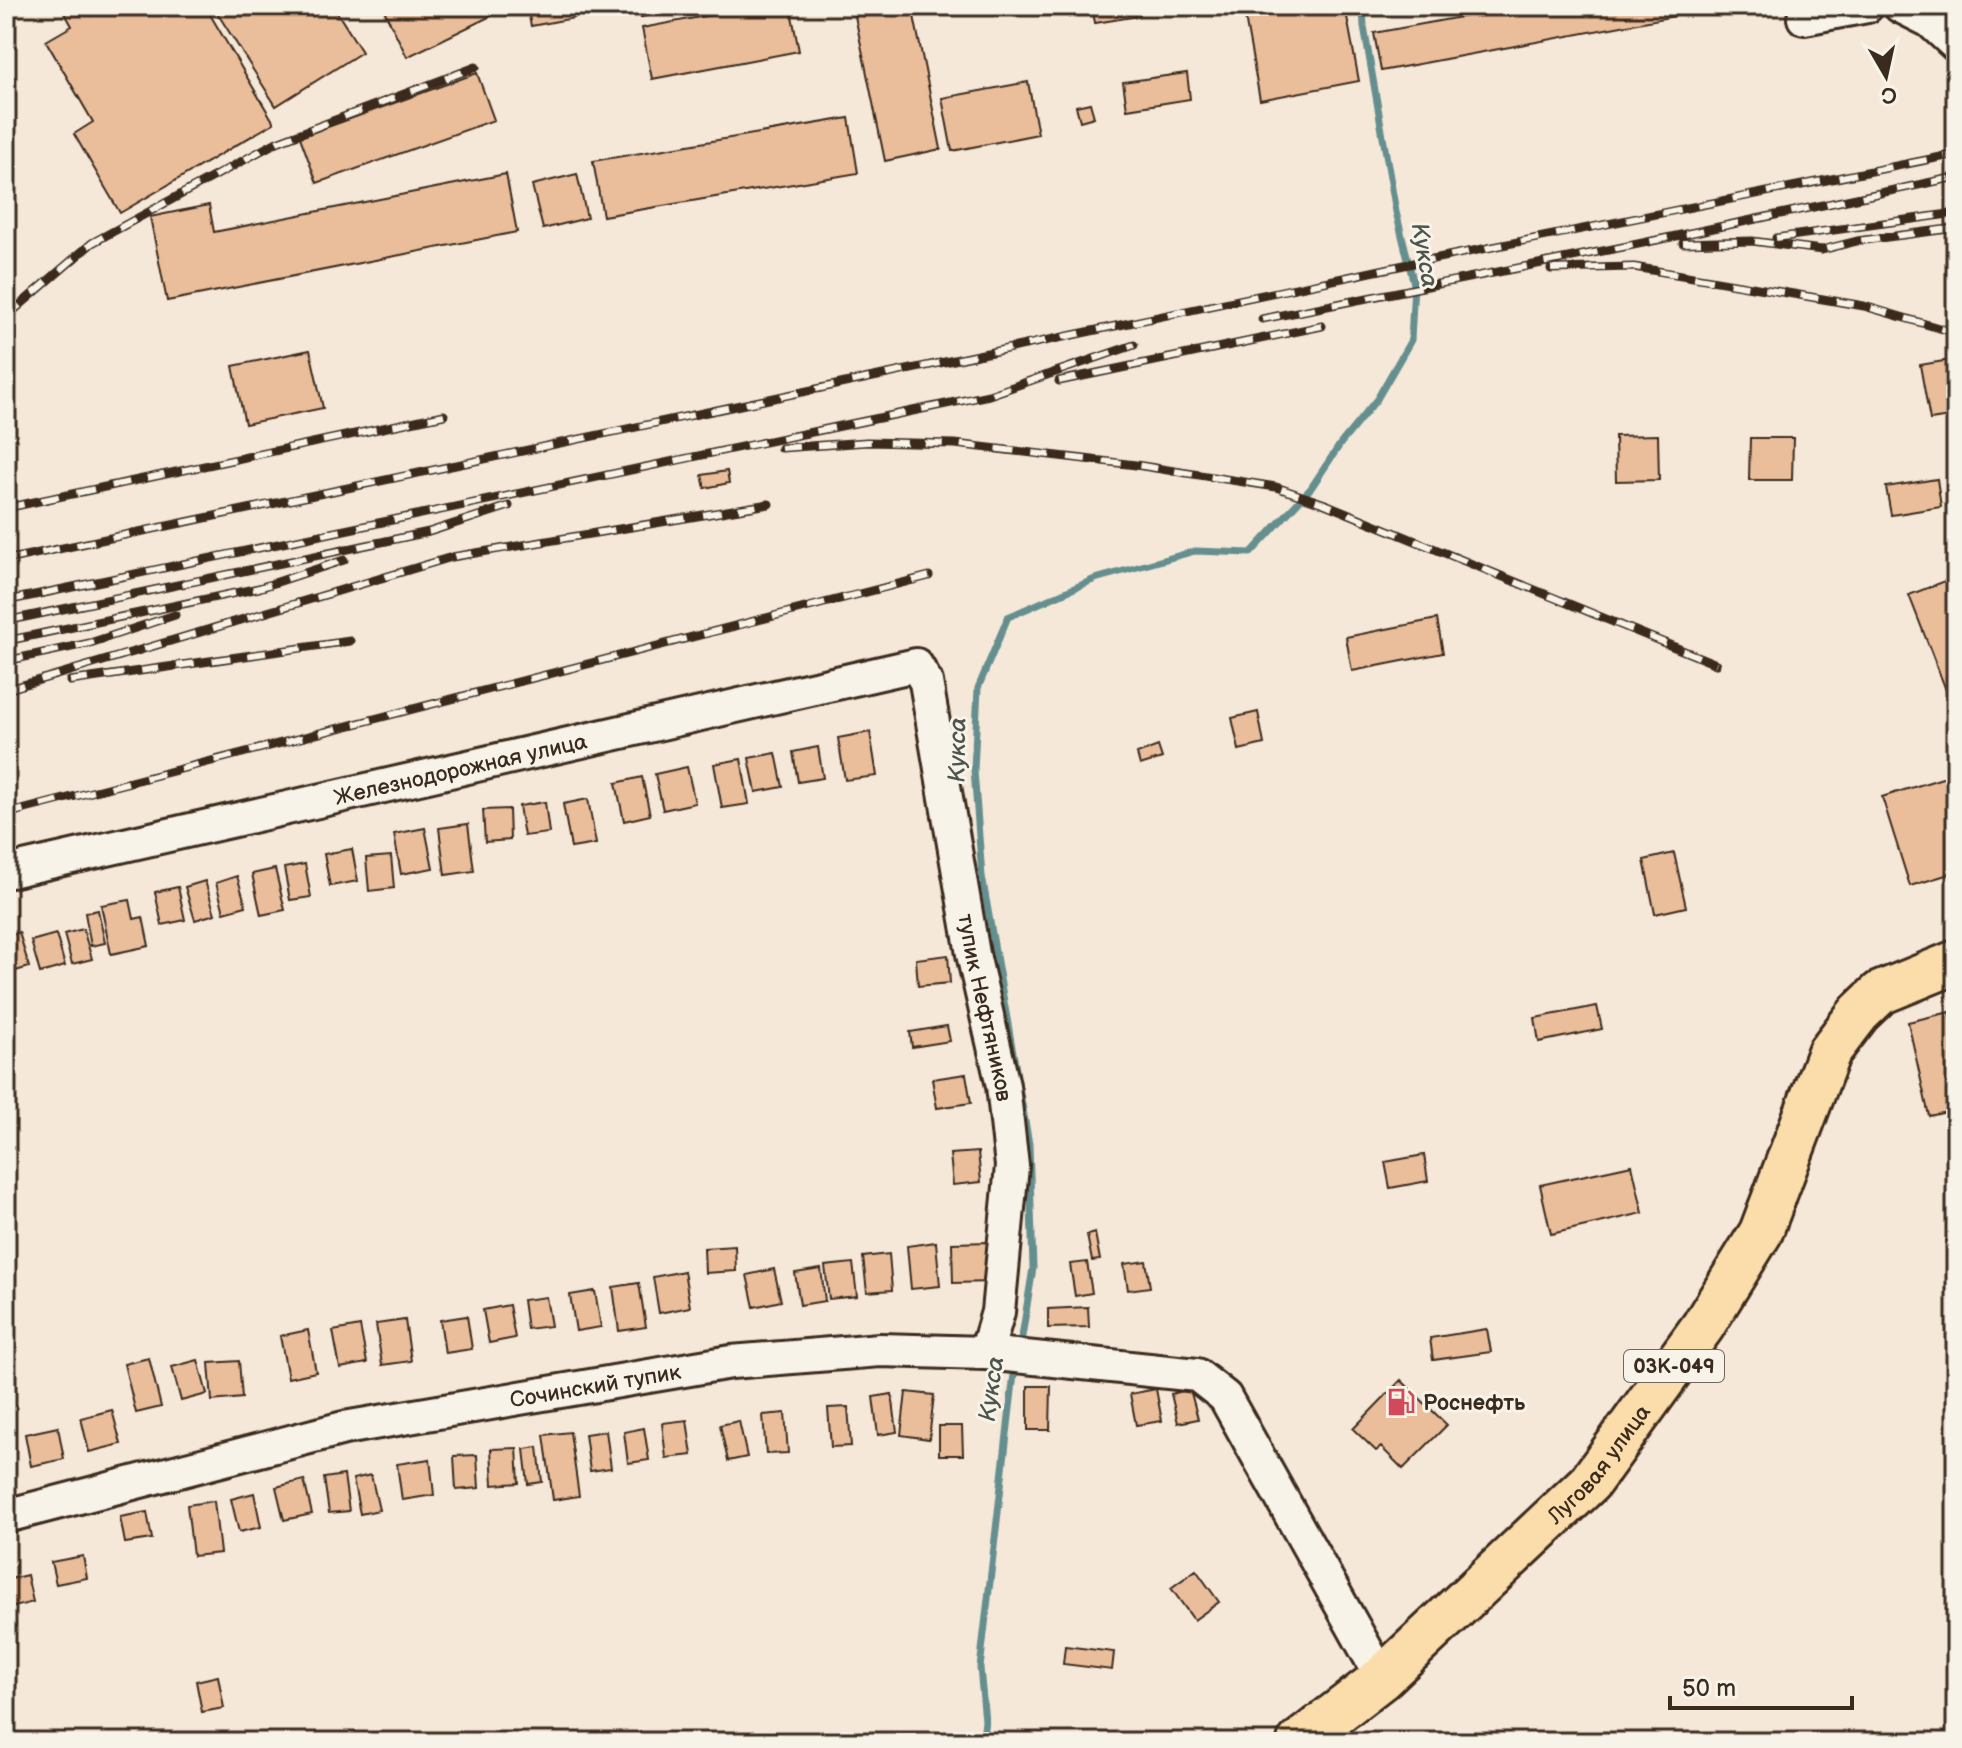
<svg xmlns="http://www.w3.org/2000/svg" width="1962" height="1748" viewBox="0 0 1962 1748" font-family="'Balsamiq Sans',sans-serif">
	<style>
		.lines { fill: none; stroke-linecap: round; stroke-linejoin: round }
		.stream { stroke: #658f8f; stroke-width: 7 }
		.building { fill: #ebbe9b; stroke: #3b2a1e; stroke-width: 2 }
		.minor-casing { stroke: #3b2a1e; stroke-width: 38 }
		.major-casing { stroke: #3b2a1e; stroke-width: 48 }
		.minor { stroke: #f7f3e8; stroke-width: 32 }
		.major { stroke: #fbddab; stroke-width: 42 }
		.rail-casing { stroke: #3b2a1e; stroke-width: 9 }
		.rail { stroke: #f7f3e8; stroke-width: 6; stroke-dasharray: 18; stroke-linecap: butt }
		.labels { text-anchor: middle; stroke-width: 6; stroke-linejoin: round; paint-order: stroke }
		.shield { fill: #f7f3e8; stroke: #73665b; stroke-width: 2 }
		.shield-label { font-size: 20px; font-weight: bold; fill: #3b2a1e }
		.street-label { font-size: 22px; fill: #3b2a1e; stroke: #f7f3e8 }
		.poi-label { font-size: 22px; font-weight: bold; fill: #3b2a1e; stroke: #f7f3e8; text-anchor: start }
		.water-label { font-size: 24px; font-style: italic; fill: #4c544d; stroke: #f7f3e8 }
	</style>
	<rect width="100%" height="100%" fill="#f5e8d9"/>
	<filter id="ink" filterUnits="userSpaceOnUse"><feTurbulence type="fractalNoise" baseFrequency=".0125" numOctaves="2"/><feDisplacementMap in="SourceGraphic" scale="16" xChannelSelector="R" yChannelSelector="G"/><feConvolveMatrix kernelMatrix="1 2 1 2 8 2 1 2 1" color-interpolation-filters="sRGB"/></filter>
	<g filter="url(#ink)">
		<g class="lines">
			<!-- stream -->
			<path class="stream" d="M 1020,1349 L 1033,1268 L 1029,1144 L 982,876 L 974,770 L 978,688 L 1008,617 L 1095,579 L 1195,551 L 1251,553 L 1311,488 L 1341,443 L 1377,399 L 1411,340 L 1414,284 L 1396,212 L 1364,27 L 1363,6
				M 982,1742 L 985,1721 L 980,1668 L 1015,1365"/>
		</g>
		<!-- building -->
		<path class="building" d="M 71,6 L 86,6 L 91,15 L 106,6 L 205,6 L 274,123 L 120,213 L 74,134 L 93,122 L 46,41 L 72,26 L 63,10 Z
			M 218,6 L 333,6 L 362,52 L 276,106 L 214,8 Z
			M 382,6 L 486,6 L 491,16 L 407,57 Z
			M 527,6 L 572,6 L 574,18 L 531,26 Z
			M 639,6 L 694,6 L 641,17 Z
			M 758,6 L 790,6 L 799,51 L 652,79 L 642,28 Z
			M 878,6 L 912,6 L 941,149 L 885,161 L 854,11 Z
			M 1067,6 L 1138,6 L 1139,16 L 1095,23 L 1093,12 L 1069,17 Z
			M 1243,6 L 1345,6 L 1359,81 L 1260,100 Z
			M 1520,6 L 1673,6 L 1675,16 L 1381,71 L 1374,33 Z
			M 477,73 L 494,120 L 317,183 L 300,137 Z
			M 1187,73 L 1190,99 L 1127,109 L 1123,82 Z
			M 1028,82 L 1038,134 L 952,151 L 942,98 Z
			M 1090,103 L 1094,117 L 1080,121 L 1076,106 Z
			M 849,118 L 858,173 L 603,216 L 593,161 Z
			M 506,174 L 517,232 L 167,301 L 150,217 L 209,205 L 214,232 Z
			M 577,174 L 587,218 L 543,229 L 532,185 Z
			M 310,350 L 323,408 L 245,424 L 233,366 Z
			M 1956,359 L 1956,416 L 1930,420 L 1920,365 Z
			M 1658,435 L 1659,480 L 1616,481 L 1615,436 Z
			M 1750,438 L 1793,438 L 1792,480 L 1749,480 Z
			M 727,471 L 729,483 L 705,488 L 702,475 Z
			M 1937,479 L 1941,507 L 1891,515 L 1886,487 Z
			M 1953,578 L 1956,585 L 1956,707 L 1953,708 L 1909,595 Z
			M 1437,619 L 1443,653 L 1352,671 L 1346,637 Z
			M 1258,712 L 1264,744 L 1239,750 L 1232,718 Z
			M 870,732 L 877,776 L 845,780 L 838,738 Z
			M 1158,746 L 1162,758 L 1140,765 L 1137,754 Z
			M 818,747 L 823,778 L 798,782 L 793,752 Z
			M 776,753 L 783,787 L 756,792 L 749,758 Z
			M 741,759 L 749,804 L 722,808 L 714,764 Z
			M 687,767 L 695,803 L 663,810 L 655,774 Z
			M 1952,775 L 1956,788 L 1956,872 L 1910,886 L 1882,797 Z
			M 642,777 L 650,815 L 624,821 L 616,783 Z
			M 588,799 L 596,844 L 571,848 L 563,804 Z
			M 545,802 L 549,833 L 524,836 L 519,806 Z
			M 509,809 L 510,840 L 485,842 L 483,810 Z
			M 468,824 L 474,871 L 445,875 L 439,828 Z
			M 425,828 L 433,868 L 401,874 L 394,834 Z
			M 352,849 L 358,881 L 330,886 L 324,854 Z
			M 1674,853 L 1686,907 L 1655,914 L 1644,860 Z
			M 391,856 L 394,888 L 369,891 L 366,858 Z
			M 305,864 L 311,897 L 290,900 L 284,868 Z
			M 275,869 L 285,910 L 261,915 L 252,874 Z
			M 237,876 L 246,906 L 224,912 L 216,883 Z
			M 205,881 L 215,914 L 195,920 L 185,887 Z
			M 178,887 L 185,920 L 162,925 L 155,892 Z
			M 130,900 L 134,919 L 143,917 L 149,946 L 111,954 L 101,905 Z
			M 98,910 L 105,943 L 91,946 L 85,913 Z
			M 83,929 L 92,959 L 72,964 L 64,934 Z
			M 19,932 L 29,967 L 6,974 L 6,936 Z
			M 56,934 L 65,966 L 40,973 L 31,941 Z
			M 948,955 L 950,983 L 918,986 L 916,959 Z
			M 1597,1006 L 1602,1029 L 1539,1042 L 1535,1018 Z
			M 1950,1012 L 1956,1039 L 1956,1110 L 1929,1116 L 1908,1022 Z
			M 947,1026 L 950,1041 L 912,1047 L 910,1032 Z
			M 966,1074 L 971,1103 L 937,1108 L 932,1079 Z
			M 978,1152 L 981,1182 L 953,1185 L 950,1154 Z
			M 1424,1155 L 1428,1181 L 1390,1188 L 1385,1162 Z
			M 1632,1165 L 1643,1213 L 1551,1234 L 1540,1185 Z
			M 1095,1233 L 1100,1260 L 1092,1261 L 1087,1235 Z
			M 936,1242 L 940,1286 L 911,1289 L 907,1246 Z
			M 990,1242 L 991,1282 L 953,1283 L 952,1243 Z
			M 735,1246 L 736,1271 L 705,1273 L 704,1248 Z
			M 889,1254 L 892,1290 L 867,1292 L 863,1257 Z
			M 1146,1261 L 1150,1287 L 1128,1290 L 1124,1264 Z
			M 1087,1262 L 1092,1293 L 1075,1296 L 1070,1264 Z
			M 853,1263 L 857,1296 L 829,1299 L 825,1266 Z
			M 774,1269 L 781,1301 L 754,1307 L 747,1275 Z
			M 821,1269 L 825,1301 L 800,1305 L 795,1273 Z
			M 684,1271 L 690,1307 L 659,1313 L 653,1277 Z
			M 639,1283 L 646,1327 L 619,1331 L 613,1287 Z
			M 595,1291 L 601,1327 L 576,1331 L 570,1295 Z
			M 546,1297 L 551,1326 L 527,1329 L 523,1300 Z
			M 509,1305 L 515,1338 L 489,1343 L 483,1310 Z
			M 1088,1307 L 1089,1327 L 1048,1328 L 1048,1309 Z
			M 467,1316 L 472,1349 L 445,1353 L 440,1320 Z
			M 405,1320 L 411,1361 L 382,1365 L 376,1324 Z
			M 360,1326 L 367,1363 L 340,1368 L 333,1331 Z
			M 1487,1329 L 1491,1352 L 1433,1360 L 1430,1338 Z
			M 308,1330 L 316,1372 L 288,1378 L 280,1336 Z
			M 149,1358 L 161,1407 L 136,1413 L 124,1364 Z
			M 198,1360 L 207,1394 L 181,1401 L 172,1367 Z
			M 239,1361 L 242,1398 L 212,1401 L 209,1363 Z
			M 1401,1380 L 1447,1425 L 1403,1469 L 1381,1447 L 1376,1451 L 1353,1429 Z
			M 1028,1386 L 1051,1386 L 1050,1430 L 1028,1430 Z
			M 1156,1389 L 1162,1421 L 1136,1425 L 1130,1394 Z
			M 1190,1389 L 1198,1419 L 1178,1423 L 1171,1394 Z
			M 906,1392 L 934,1395 L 929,1439 L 901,1435 Z
			M 892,1394 L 897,1432 L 878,1435 L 873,1397 Z
			M 848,1407 L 851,1446 L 831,1447 L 828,1408 Z
			M 112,1410 L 121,1444 L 89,1452 L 81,1418 Z
			M 785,1413 L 788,1453 L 766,1454 L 763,1415 Z
			M 687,1420 L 692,1455 L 666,1458 L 662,1423 Z
			M 739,1421 L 747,1457 L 728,1461 L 720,1425 Z
			M 939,1426 L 962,1426 L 963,1455 L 939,1455 Z
			M 58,1427 L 64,1459 L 31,1466 L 25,1434 Z
			M 644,1428 L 649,1460 L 628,1463 L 624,1432 Z
			M 606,1431 L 611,1468 L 590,1471 L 585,1434 Z
			M 570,1432 L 579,1496 L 553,1500 L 544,1435 Z
			M 538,1447 L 542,1482 L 528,1484 L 524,1449 Z
			M 517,1448 L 519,1483 L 493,1485 L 491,1449 Z
			M 477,1455 L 479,1488 L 456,1490 L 454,1456 Z
			M 430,1459 L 434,1495 L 402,1500 L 397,1464 Z
			M 344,1475 L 349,1511 L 329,1513 L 324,1478 Z
			M 371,1475 L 379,1510 L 360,1514 L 353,1479 Z
			M 304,1480 L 312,1514 L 284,1520 L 276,1487 Z
			M 254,1493 L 261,1527 L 239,1532 L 231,1499 Z
			M 214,1501 L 220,1553 L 193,1556 L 187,1505 Z
			M 147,1512 L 152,1539 L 125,1543 L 120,1517 Z
			M 83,1556 L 87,1578 L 56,1584 L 51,1562 Z
			M 1196,1570 L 1219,1602 L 1194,1620 L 1171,1588 Z
			M 27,1575 L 33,1602 L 10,1608 L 6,1580 Z
			M 1065,1646 L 1114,1652 L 1112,1670 L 1063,1664 Z
			M 218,1676 L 224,1708 L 202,1712 L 196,1681 Z"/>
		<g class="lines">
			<defs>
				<g id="minor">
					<path d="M 1900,6 L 1930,21 L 1956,45"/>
					<path d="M 1804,18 L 1867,6"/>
					<path id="s1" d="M 6,872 L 916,665 L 926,682 L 973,954 L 1003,1086 L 1012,1166 L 998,1312 L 986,1353"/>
					<path id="s2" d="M 6,1516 L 344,1428 L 731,1362 L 880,1350 L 986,1353 L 1197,1375 L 1225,1397 L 1382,1678"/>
				</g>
				<g id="major">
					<path id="s3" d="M 1299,1742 L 1382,1678 L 1590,1482 L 1703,1326 L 1761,1232 L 1829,1052 L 1859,1013 L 1880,993 L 1956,962"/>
				</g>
			</defs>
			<!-- minor casing -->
			<use href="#minor" class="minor-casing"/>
			<!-- major casing -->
			<use href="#major" class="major-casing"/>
			<!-- minor -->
			<use href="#minor" class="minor"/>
			<!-- major -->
			<use href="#major" class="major"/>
			<defs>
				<path id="rail" d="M 1776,238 L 1956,213
					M 1683,243 L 1752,241 L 1822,250 L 1857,241 L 1956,228
					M 1551,269 L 1634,267 L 1864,306 L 1956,333
					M 6,317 L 92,243 L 277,142 L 476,67
					M 1262,319 L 1638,244 L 1956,177
					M 1059,381 L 1322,326
					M 781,448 L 867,442 L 955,444 L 1136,465 L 1276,487 L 1325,504 L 1716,664
					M 6,508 L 444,415
					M 6,560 L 1428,260 L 1956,154
					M 6,601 L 989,395 L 1134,345
					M 6,621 L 429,532 L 509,506
					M 6,641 L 259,588 L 344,560
					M 6,661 L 90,643 L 175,615
					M 70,681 L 350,641
					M 6,690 L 452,557 L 769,504
					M 6,814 L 929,576"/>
			</defs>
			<!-- rail casing -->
			<use href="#rail" class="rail-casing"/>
			<!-- rail -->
			<use href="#rail" class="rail"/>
		</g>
	</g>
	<!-- icons -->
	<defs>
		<symbol id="fuel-bare" viewBox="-9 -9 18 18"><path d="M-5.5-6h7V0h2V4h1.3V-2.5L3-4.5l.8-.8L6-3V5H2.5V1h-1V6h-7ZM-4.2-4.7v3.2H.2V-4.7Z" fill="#d1495b" stroke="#f7f3e8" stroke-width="2.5" paint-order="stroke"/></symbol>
	</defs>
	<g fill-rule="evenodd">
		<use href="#fuel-bare" x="1381" y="1382" width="40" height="40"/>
	</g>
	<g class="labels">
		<!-- shield labels -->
		<rect class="shield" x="1624" y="1350" width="100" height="32" rx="6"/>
		<g class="shield-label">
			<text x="1674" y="1373">03К-049</text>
		</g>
		<!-- street labels -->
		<g class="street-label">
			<text dy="8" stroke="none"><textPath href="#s1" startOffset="466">Железнодорожная улица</textPath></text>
			<text dy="8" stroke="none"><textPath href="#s1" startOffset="1284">тупик Нефтяников</textPath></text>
			<text dy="8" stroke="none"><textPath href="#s2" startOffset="604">Сочинский тупик</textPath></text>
			<text dy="8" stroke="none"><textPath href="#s3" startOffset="410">Луговая улица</textPath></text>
		</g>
		<!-- poi labels -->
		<g class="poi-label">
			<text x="1423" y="1410">Роснефть</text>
		</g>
		<!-- water labels -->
		<g class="water-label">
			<text transform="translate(1425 255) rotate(80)" y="8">Кукса</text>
			<text transform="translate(957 750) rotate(-89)" y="8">Кукса</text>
			<text transform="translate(991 1389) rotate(-82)" y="8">Кукса</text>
		</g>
	</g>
	<!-- margin -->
	<rect width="1962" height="1748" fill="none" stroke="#f7f3e8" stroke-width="32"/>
	<rect x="16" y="16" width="1930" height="1716" fill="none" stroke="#3b2a1e" stroke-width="3" filter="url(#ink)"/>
	<!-- north arrow -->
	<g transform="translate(1886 76) rotate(171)" stroke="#f7f3e8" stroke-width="6" paint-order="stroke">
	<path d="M0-6L14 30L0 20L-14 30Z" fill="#3b2a1e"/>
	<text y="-12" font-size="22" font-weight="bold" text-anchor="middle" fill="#3b2a1e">С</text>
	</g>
	<!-- scale -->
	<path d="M1670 1696v12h182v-12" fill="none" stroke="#3b2a1e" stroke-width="4"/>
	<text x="1682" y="1696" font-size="24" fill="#3b2a1e" stroke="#f7f3e8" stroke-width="6" paint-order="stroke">50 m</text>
</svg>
